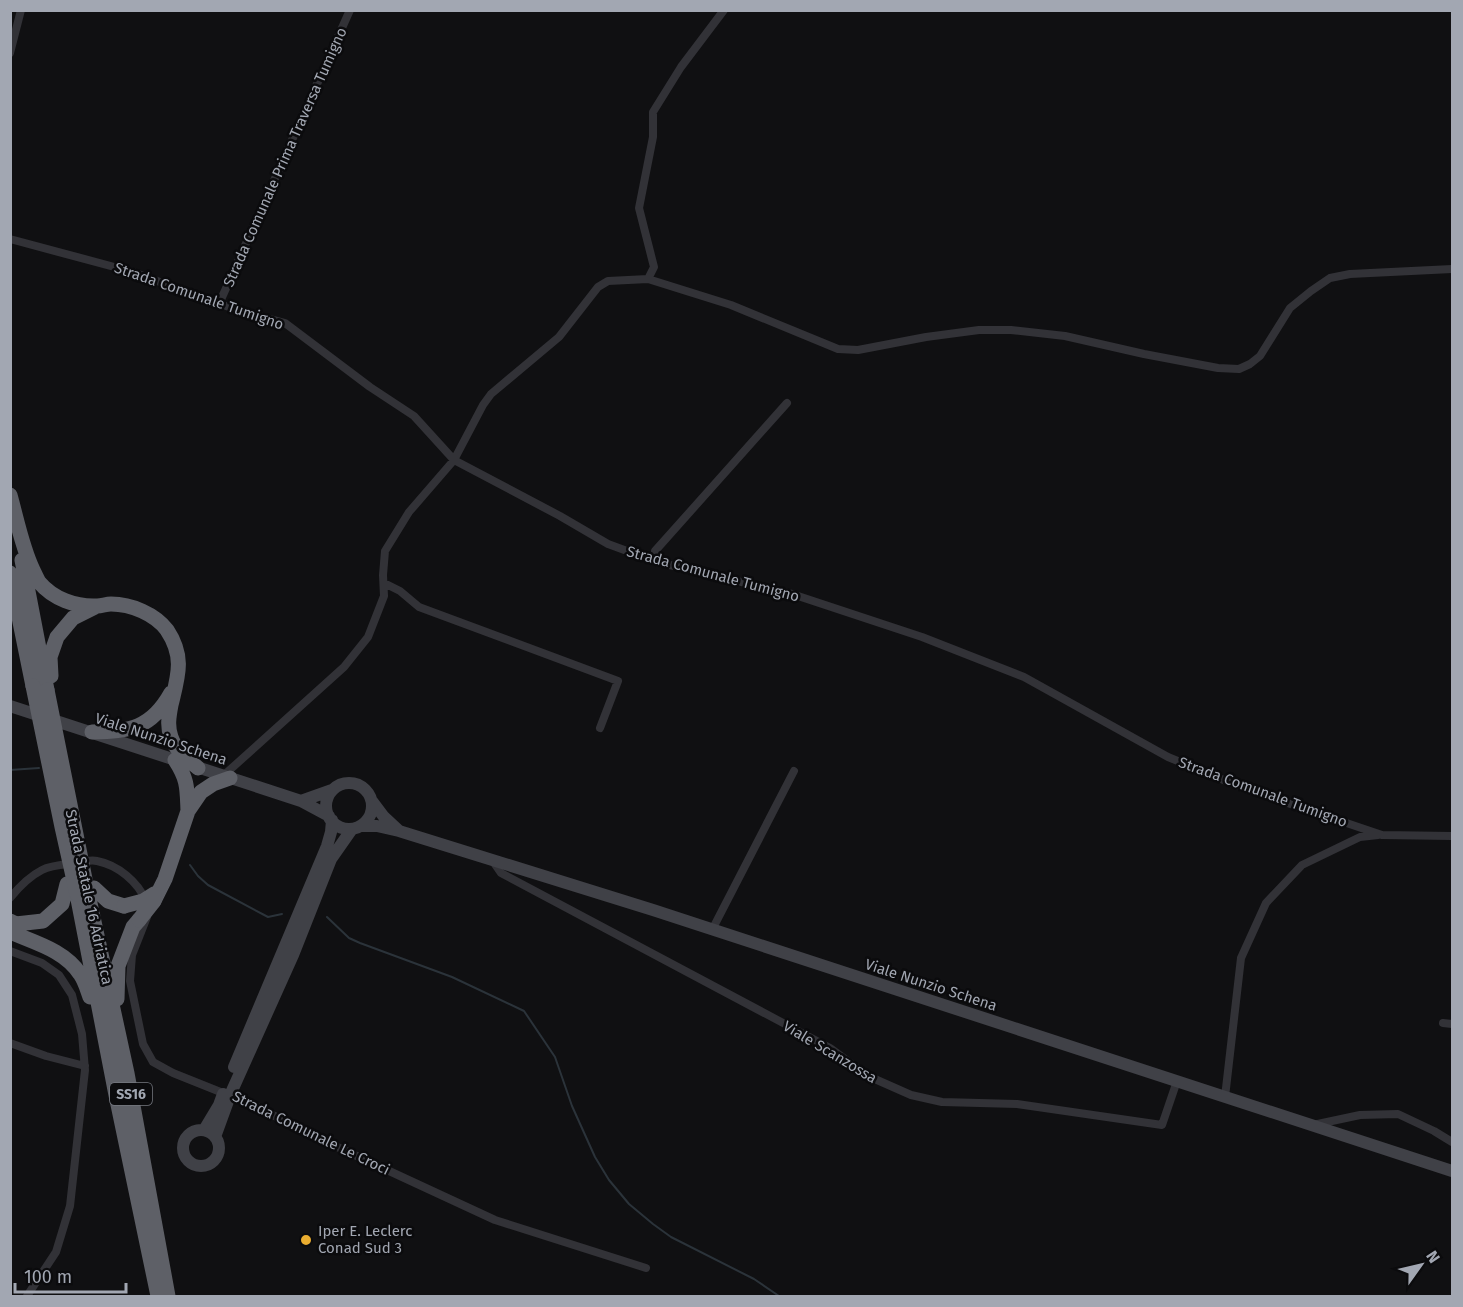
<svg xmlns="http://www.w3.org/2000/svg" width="1463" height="1307" viewBox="0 0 1463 1307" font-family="'Fira Sans',sans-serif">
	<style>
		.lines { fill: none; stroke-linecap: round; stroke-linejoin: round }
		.stream { stroke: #2b333a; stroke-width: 2 }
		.street { stroke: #323237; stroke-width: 8 }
		.secondary { stroke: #404147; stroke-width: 12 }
		.highway { stroke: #5e6067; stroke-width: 15 }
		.highway-bridge { stroke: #5e6067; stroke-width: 15 }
		.poi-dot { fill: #eaad30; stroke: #0b0b0d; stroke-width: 2 }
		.labels { text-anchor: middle; stroke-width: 5; stroke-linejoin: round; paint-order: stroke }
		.shield { fill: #0b0b0d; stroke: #757880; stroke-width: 1.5 }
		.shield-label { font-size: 14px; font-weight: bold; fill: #a2a7b2 }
		.street-label { font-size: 15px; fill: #a2a7b2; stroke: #0b0b0d }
		.poi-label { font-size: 15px; fill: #a2a7b2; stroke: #0b0b0d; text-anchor: start }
	</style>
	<rect width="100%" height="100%" fill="#101012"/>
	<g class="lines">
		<!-- stream -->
		<path class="stream" d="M 10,770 L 39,768
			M 190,865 L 198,876 L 208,885 L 268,917 L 282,914
			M 327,917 L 349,938 L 360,943 L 452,977 L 524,1011 L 555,1057 L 572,1106 L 595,1157 L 609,1180 L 629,1204 L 653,1224 L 671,1237 L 754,1279 L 779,1296"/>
		<!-- street -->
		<path class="street" d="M 10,53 L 21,10
			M 10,239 L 133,272 L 219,304 L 256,315 L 285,323 L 370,387 L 414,416 L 454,460 L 560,516 L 608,544 L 657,562 L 792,594 L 922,637 L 1024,677 L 1168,757 L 1243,788 L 1382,835 L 1452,836
			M 648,279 L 654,267 L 639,208 L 653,137 L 653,112 L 681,67 L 724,10
			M 219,304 L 350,10
			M 657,562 L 655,551 L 787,403
			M 384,583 L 400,591 L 419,607 L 618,681 L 600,728
			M 223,776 L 344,667 L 368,637 L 384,596 L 383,575 L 385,551 L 409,512 L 454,460 L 483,405 L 491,394 L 559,337 L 598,287 L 608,281 L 648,279 L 731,305 L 838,349 L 858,350 L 926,337 L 979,330 L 1011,330 L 1065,336 L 1144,354 L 1218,368 L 1239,369 L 1250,364 L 1260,356 L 1290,308 L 1311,291 L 1330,278 L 1350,274 L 1452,269
			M 492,860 L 501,873 L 830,1048 L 868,1076 L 911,1095 L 942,1102 L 1017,1104 L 1162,1125 L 1177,1081
			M 10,898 C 19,887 30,876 42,870 C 50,866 60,865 69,864 C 78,863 89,859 97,861 C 118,865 138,882 146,901
			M 147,917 L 132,955 L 130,981 L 143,1044 L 153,1062 L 173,1073 L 223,1093 L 231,1093 L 305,1132 L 495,1220 L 646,1268
			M 712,930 L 794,771
			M 10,951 L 42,963 L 59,975 L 72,995 L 82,1034 L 85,1070 L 70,1206 L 56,1252 L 27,1296
			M 1443,1023 L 1452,1024
			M 10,1043 L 46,1056 L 85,1066
			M 1225,1097 L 1241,958 L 1266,903 L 1302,865 L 1360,837 L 1378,835
			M 1313,1125 L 1360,1115 L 1398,1114 L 1434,1131 L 1452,1142"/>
		<!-- secondary -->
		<path class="secondary" d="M 10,706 L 301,801 L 329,816
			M326 806a23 23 0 1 1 46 0a23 23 0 1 1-46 0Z
			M 301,801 L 332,790
			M 372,801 L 384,817 L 398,830
			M 362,826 L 377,826 L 399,831 L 653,910 L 1452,1171
			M 234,1067 L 327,846 L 331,832 L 332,820
			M183 1148a18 18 0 1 1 36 0a18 18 0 1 1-36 0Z
			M 204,1130 L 219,1105 L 223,1094
			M 215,1137 L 231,1093 L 293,955 L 331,859 L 352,829"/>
		<!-- highway -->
		<path class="highway" d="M 10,495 C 17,520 22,547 33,570 C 35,574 37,579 39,582 C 53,599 76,607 97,606 C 102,606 106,604 111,604 C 131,604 155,614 167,630 C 185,657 178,676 171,705 C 169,716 167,726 171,737 C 175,750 188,759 198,768
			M 22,560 L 47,690
			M 10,573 L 33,686
			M 51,676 L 50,657 L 57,637 L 73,618 L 95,607
			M 92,732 C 130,731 151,729 171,693
			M 175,760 C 188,780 187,788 188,811
			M 94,888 L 108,901 L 124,906
			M 77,894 L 116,1095 L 158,1296
			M 88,894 L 127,1073 L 168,1296
			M 154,901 L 165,879 L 188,811 L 201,792 L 213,784 L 230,778
			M 10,921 L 16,924 L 43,921 L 62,904 L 67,884
			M 10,932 C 35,943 64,950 80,974 C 85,981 87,989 90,997
			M 117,999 L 118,966 L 133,927 L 139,920"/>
		<!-- highway-bridge -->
		<path class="highway-bridge" d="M 33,686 L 62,827 L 77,894
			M 47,690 L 88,894
			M 124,906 L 143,901 L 154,894
			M 139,920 L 154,901"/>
	</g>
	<!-- markers -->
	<circle class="poi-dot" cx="306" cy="1240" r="6"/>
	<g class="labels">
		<!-- shield labels -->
		<rect class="shield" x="110" y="1083" width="42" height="22" rx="4.5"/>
		<g class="shield-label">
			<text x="131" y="1099">SS16</text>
		</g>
		<!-- street labels -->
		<g class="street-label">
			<text transform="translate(285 157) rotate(-66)" y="5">Strada Comunale Prima Traversa Tumigno</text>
			<text transform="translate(199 296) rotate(19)" y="5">Strada Comunale Tumigno</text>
			<text transform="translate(713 574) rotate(15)" y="5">Strada Comunale Tumigno</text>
			<text transform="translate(161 739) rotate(18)" y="5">Viale Nunzio Schena</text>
			<text transform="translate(1263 792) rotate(20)" y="5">Strada Comunale Tumigno</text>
			<text transform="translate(89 897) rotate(78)" y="5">Strada Statale 16 Adriatica</text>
			<text transform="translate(931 985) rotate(18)" y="5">Viale Nunzio Schena</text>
			<text transform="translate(830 1052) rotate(31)" y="5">Viale Scanzossa</text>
			<text transform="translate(311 1133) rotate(26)" y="5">Strada Comunale Le Croci</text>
		</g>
		<!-- poi labels -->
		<g class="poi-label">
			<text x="318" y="1236">Iper E. Leclerc<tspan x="318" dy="17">Conad Sud 3</tspan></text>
		</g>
	</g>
	<!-- border -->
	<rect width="1463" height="1307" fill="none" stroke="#a2a7b2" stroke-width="24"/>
	<!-- north arrow -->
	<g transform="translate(1421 1265) rotate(56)" stroke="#0b0b0d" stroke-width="4.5" paint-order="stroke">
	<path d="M0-4.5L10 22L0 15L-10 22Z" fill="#a2a7b2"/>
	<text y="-9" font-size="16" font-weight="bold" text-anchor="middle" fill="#a2a7b2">N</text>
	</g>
	<!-- scale -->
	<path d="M15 1283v9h111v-9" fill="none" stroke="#a2a7b2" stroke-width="3"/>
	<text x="24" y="1283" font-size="18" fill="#a2a7b2" stroke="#0b0b0d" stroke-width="4.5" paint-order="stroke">100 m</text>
</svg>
